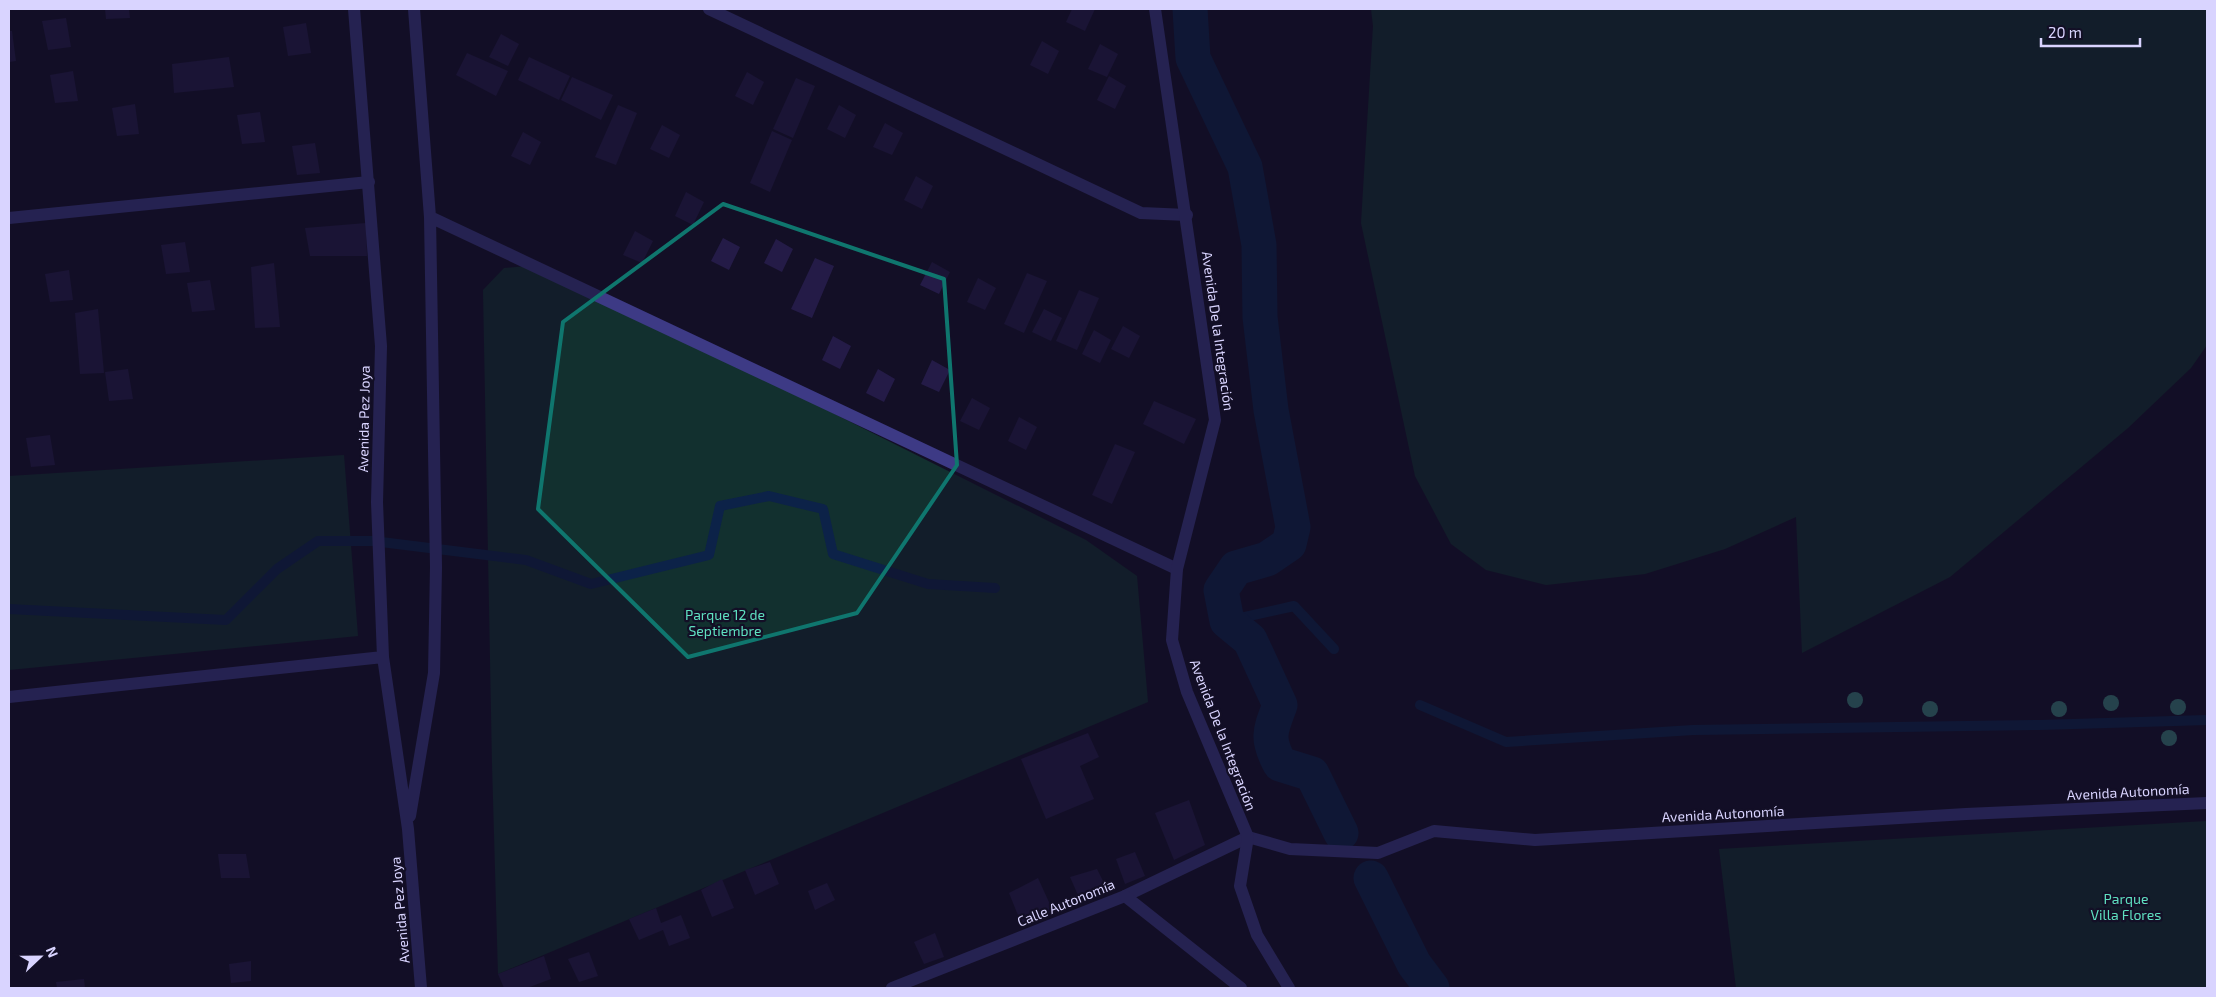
<svg xmlns="http://www.w3.org/2000/svg" width="2216" height="997" viewBox="0 0 2216 997" font-family="'Exo 2',sans-serif">
	<style>
		.green { fill: #12302f }
		.lines { fill: none; stroke-linecap: round; stroke-linejoin: round }
		.stream { stroke: #0c2248; stroke-width: 10 }
		.canal { stroke: #0c2248; stroke-width: 35 }
		.building { fill: #241b47 }
		.service { stroke: #3d3a85; stroke-width: 12 }
		.minor { stroke: #3d3a85; stroke-width: 12 }
		.tertiary { stroke: #3d3a85; stroke-width: 12 }
		.tree { fill: #3d827b }
		.marked { fill: none; stroke: #0f766e; stroke-width: 4; stroke-linejoin: round }
		.labels { text-anchor: middle; stroke-width: 4.5; stroke-linejoin: round; paint-order: stroke }
		.street-label { font-size: 14px; fill: #d9d4ff; stroke: #130f26 }
		.park-label { font-size: 14px; fill: #5fe0c0; stroke: #130f26 }
	</style>
	<rect width="100%" height="100%" fill="#130f26"/>
	<!-- green -->
	<path class="green" d="M 1371,9 L 2207,9 L 2207,345 L 2191,368 L 2128,428 L 1950,577 L 1802,653 L 1796,517 L 1725,549 L 1645,574 L 1546,585 L 1486,570 L 1451,544 L 1415,476 L 1361,223 L 1373,26 Z
		M 538,265 L 1086,540 L 1137,576 L 1148,702 L 498,974 L 492,763 L 483,290 L 504,268 Z
		M 344,455 L 358,636 L 9,670 L 9,476 Z
		M 2207,821 L 2207,988 L 1736,988 L 1719,849 Z"/>
	<g class="lines">
		<!-- stream -->
		<path class="stream" d="M 9,609 L 226,620 L 277,569 L 318,541 L 373,541 L 526,560 L 591,584 L 709,555 L 720,506 L 769,496 L 823,509 L 833,554 L 928,584 L 995,588
			M 1227,621 L 1294,606 L 1334,649
			M 1420,705 L 1506,742 L 1693,730 L 2040,725 L 2207,720"/>
		<!-- canal -->
		<path class="canal" d="M 1190,9 L 1193,58 L 1245,167 L 1259,245 L 1260,317 L 1271,410 L 1293,527 L 1289,544 L 1267,559 L 1236,568 L 1221,590 L 1227,621 L 1250,640 L 1280,705 C 1270,731 1266,738 1280,764 L 1312,774 L 1341,833
			M 1371,878 L 1414,964 L 1432,988"/>
	</g>
	<!-- building -->
	<path class="building" d="M 105,9 L 129,9 L 130,18 L 106,19 Z
		M 1072,9 L 1095,9 L 1085,31 L 1066,22 Z
		M 66,18 L 71,47 L 48,50 L 42,21 Z
		M 306,23 L 311,53 L 288,56 L 283,27 Z
		M 9,31 L 12,31 L 16,61 L 9,62 Z
		M 501,34 L 519,44 L 508,66 L 489,57 Z
		M 1042,41 L 1059,51 L 1048,74 L 1030,65 Z
		M 1100,44 L 1118,54 L 1107,77 L 1088,69 Z
		M 467,53 L 508,71 L 496,96 L 456,75 Z
		M 229,57 L 234,87 L 174,93 L 172,64 Z
		M 529,57 L 570,76 L 559,100 L 518,80 Z
		M 73,71 L 78,101 L 55,103 L 50,75 Z
		M 747,72 L 764,82 L 753,105 L 735,96 Z
		M 1109,76 L 1126,86 L 1115,109 L 1097,100 Z
		M 572,77 L 613,95 L 601,120 L 561,100 Z
		M 796,78 L 815,86 L 793,138 L 773,129 Z
		M 135,104 L 139,134 L 117,136 L 112,108 Z
		M 618,105 L 637,113 L 616,165 L 595,157 Z
		M 839,105 L 856,115 L 845,138 L 827,129 Z
		M 260,112 L 265,142 L 242,144 L 237,115 Z
		M 885,123 L 903,133 L 892,155 L 873,147 Z
		M 662,125 L 680,135 L 669,158 L 650,149 Z
		M 772,131 L 792,140 L 770,192 L 750,183 Z
		M 523,132 L 541,142 L 530,165 L 511,156 Z
		M 315,143 L 320,173 L 297,175 L 292,146 Z
		M 916,176 L 933,186 L 922,209 L 904,200 Z
		M 686,192 L 704,202 L 693,225 L 675,216 Z
		M 366,223 L 367,256 L 310,256 L 305,228 Z
		M 635,231 L 653,241 L 642,263 L 623,255 Z
		M 723,238 L 740,247 L 729,270 L 711,261 Z
		M 776,239 L 793,249 L 782,272 L 764,263 Z
		M 185,242 L 190,272 L 166,274 L 161,245 Z
		M 815,258 L 834,266 L 812,318 L 791,309 Z
		M 932,262 L 950,272 L 939,294 L 920,285 Z
		M 274,263 L 280,327 L 255,328 L 251,267 Z
		M 69,270 L 73,300 L 50,302 L 45,274 Z
		M 1027,273 L 1047,281 L 1024,333 L 1004,324 Z
		M 978,278 L 996,288 L 985,310 L 967,302 Z
		M 210,280 L 215,310 L 192,312 L 187,283 Z
		M 1079,290 L 1099,298 L 1077,350 L 1056,341 Z
		M 98,309 L 104,373 L 80,374 L 75,313 Z
		M 1044,309 L 1062,318 L 1051,341 L 1032,332 Z
		M 1123,326 L 1140,336 L 1129,358 L 1111,349 Z
		M 1094,330 L 1111,340 L 1100,363 L 1082,354 Z
		M 833,336 L 851,346 L 840,369 L 822,360 Z
		M 932,360 L 950,370 L 939,392 L 921,384 Z
		M 128,369 L 133,399 L 109,401 L 105,372 Z
		M 878,369 L 895,379 L 884,402 L 866,393 Z
		M 972,398 L 990,408 L 979,430 L 960,421 Z
		M 1154,401 L 1196,419 L 1184,444 L 1143,424 Z
		M 1019,417 L 1037,427 L 1026,450 L 1008,441 Z
		M 50,435 L 55,465 L 31,467 L 26,438 Z
		M 1115,444 L 1135,452 L 1112,504 L 1092,495 Z
		M 1088,733 L 1099,757 L 1080,766 L 1094,799 L 1046,819 L 1021,759 Z
		M 1189,800 L 1205,845 L 1174,860 L 1155,813 Z
		M 1135,852 L 1145,876 L 1125,884 L 1116,859 Z
		M 218,854 L 246,854 L 250,878 L 221,878 Z
		M 770,862 L 779,884 L 755,895 L 745,870 Z
		M 1097,869 L 1108,891 L 1081,902 L 1070,877 Z
		M 1038,878 L 1053,911 L 1022,925 L 1009,893 Z
		M 722,879 L 734,908 L 712,917 L 701,890 Z
		M 827,883 L 835,900 L 815,910 L 808,891 Z
		M 656,908 L 661,923 L 681,915 L 690,938 L 669,946 L 663,930 L 639,940 L 629,919 Z
		M 935,933 L 944,957 L 924,964 L 914,942 Z
		M 589,952 L 598,976 L 579,982 L 568,959 Z
		M 544,956 L 551,979 L 527,988 L 504,988 L 498,974 Z
		M 251,961 L 251,981 L 231,983 L 229,964 Z
		M 84,979 L 85,988 L 57,988 L 56,982 Z"/>
	<g class="lines">
		<!-- service -->
		<path class="service" d="M 1248,837 L 1290,849 L 1378,853 L 1434,831 L 1535,840 L 1966,814 L 2207,803"/>
		<!-- minor -->
		<path class="minor" d="M 354,9 L 381,346 L 377,502 L 383,657 L 408,829 L 421,988
			M 709,9 L 1141,213 L 1187,215
			M 430,217 L 1177,569
			M 9,218 L 369,182
			M 9,697 L 383,657
			M 410,816 L 434,673 L 436,567 L 430,217 L 414,9
			M 892,988 L 1125,896 L 1248,837"/>
		<!-- tertiary -->
		<path class="tertiary" d="M 1155,9 L 1215,420 L 1177,569 L 1172,640 L 1187,692 L 1248,837 L 1240,886 L 1257,935 L 1289,988
			M 1125,896 L 1241,988"/>
	</g>
	<!-- trees -->
	<g class="tree">
		<circle cx="1855" cy="700" r="8"/>
		<circle cx="2111" cy="703" r="8"/>
		<circle cx="2178" cy="707" r="8"/>
		<circle cx="1930" cy="709" r="8"/>
		<circle cx="2059" cy="709" r="8"/>
		<circle cx="2169" cy="738" r="8"/>
	</g>
	<!-- marked area -->
	<path d="M0 0H2216V997H0ZM 723,204 L 944,279 L 957,465 L 857,613 L 688,657 L 538,509 L 563,322 Z" fill="#130f26" fill-opacity=".55" fill-rule="evenodd"/>
	<path class="marked" d="M 723,204 L 944,279 L 957,465 L 857,613 L 688,657 L 538,509 L 563,322 Z"/>
	<g class="labels">
		<!-- street labels -->
		<g class="street-label">
			<text transform="translate(1218 331) rotate(82)" y="5">Avenida De la Integración</text>
			<text transform="translate(364 419) rotate(-89)" y="5">Avenida Pez Joya</text>
			<text transform="translate(1223 735) rotate(69)" y="5">Avenida De la Integración</text>
			<text transform="translate(2128 792) rotate(-3)" y="5">Avenida Autonomía</text>
			<text transform="translate(1723 814) rotate(-3)" y="5">Avenida Autonomía</text>
			<text transform="translate(1066 903) rotate(-22)" y="5">Calle Autonomía</text>
			<text transform="translate(400 910) rotate(-95)" y="5">Avenida Pez Joya</text>
		</g>
		<!-- park labels -->
		<g class="park-label">
			<text x="725" y="620">Parque 12 de<tspan x="725" dy="16">Septiembre</tspan></text>
			<text x="2126" y="904">Parque<tspan x="2126" dy="16">Villa Flores</tspan></text>
		</g>
	</g>
	<!-- border -->
	<rect width="2216" height="997" fill="none" stroke="#d9d4ff" stroke-width="20"/>
	<!-- north arrow -->
	<g transform="translate(40 957) rotate(68)" stroke="#130f26" stroke-width="4" paint-order="stroke">
	<path d="M0-4L9 19L0 12L-9 19Z" fill="#d9d4ff"/>
	<text y="-8" font-size="14" font-weight="bold" text-anchor="middle" fill="#d9d4ff">N</text>
	</g>
	<!-- scale -->
	<path d="M2041 38v8h99v-8" fill="none" stroke="#d9d4ff" stroke-width="2.5"/>
	<text x="2048" y="38" font-size="15" fill="#d9d4ff" stroke="#130f26" stroke-width="4" paint-order="stroke">20 m</text>
</svg>
